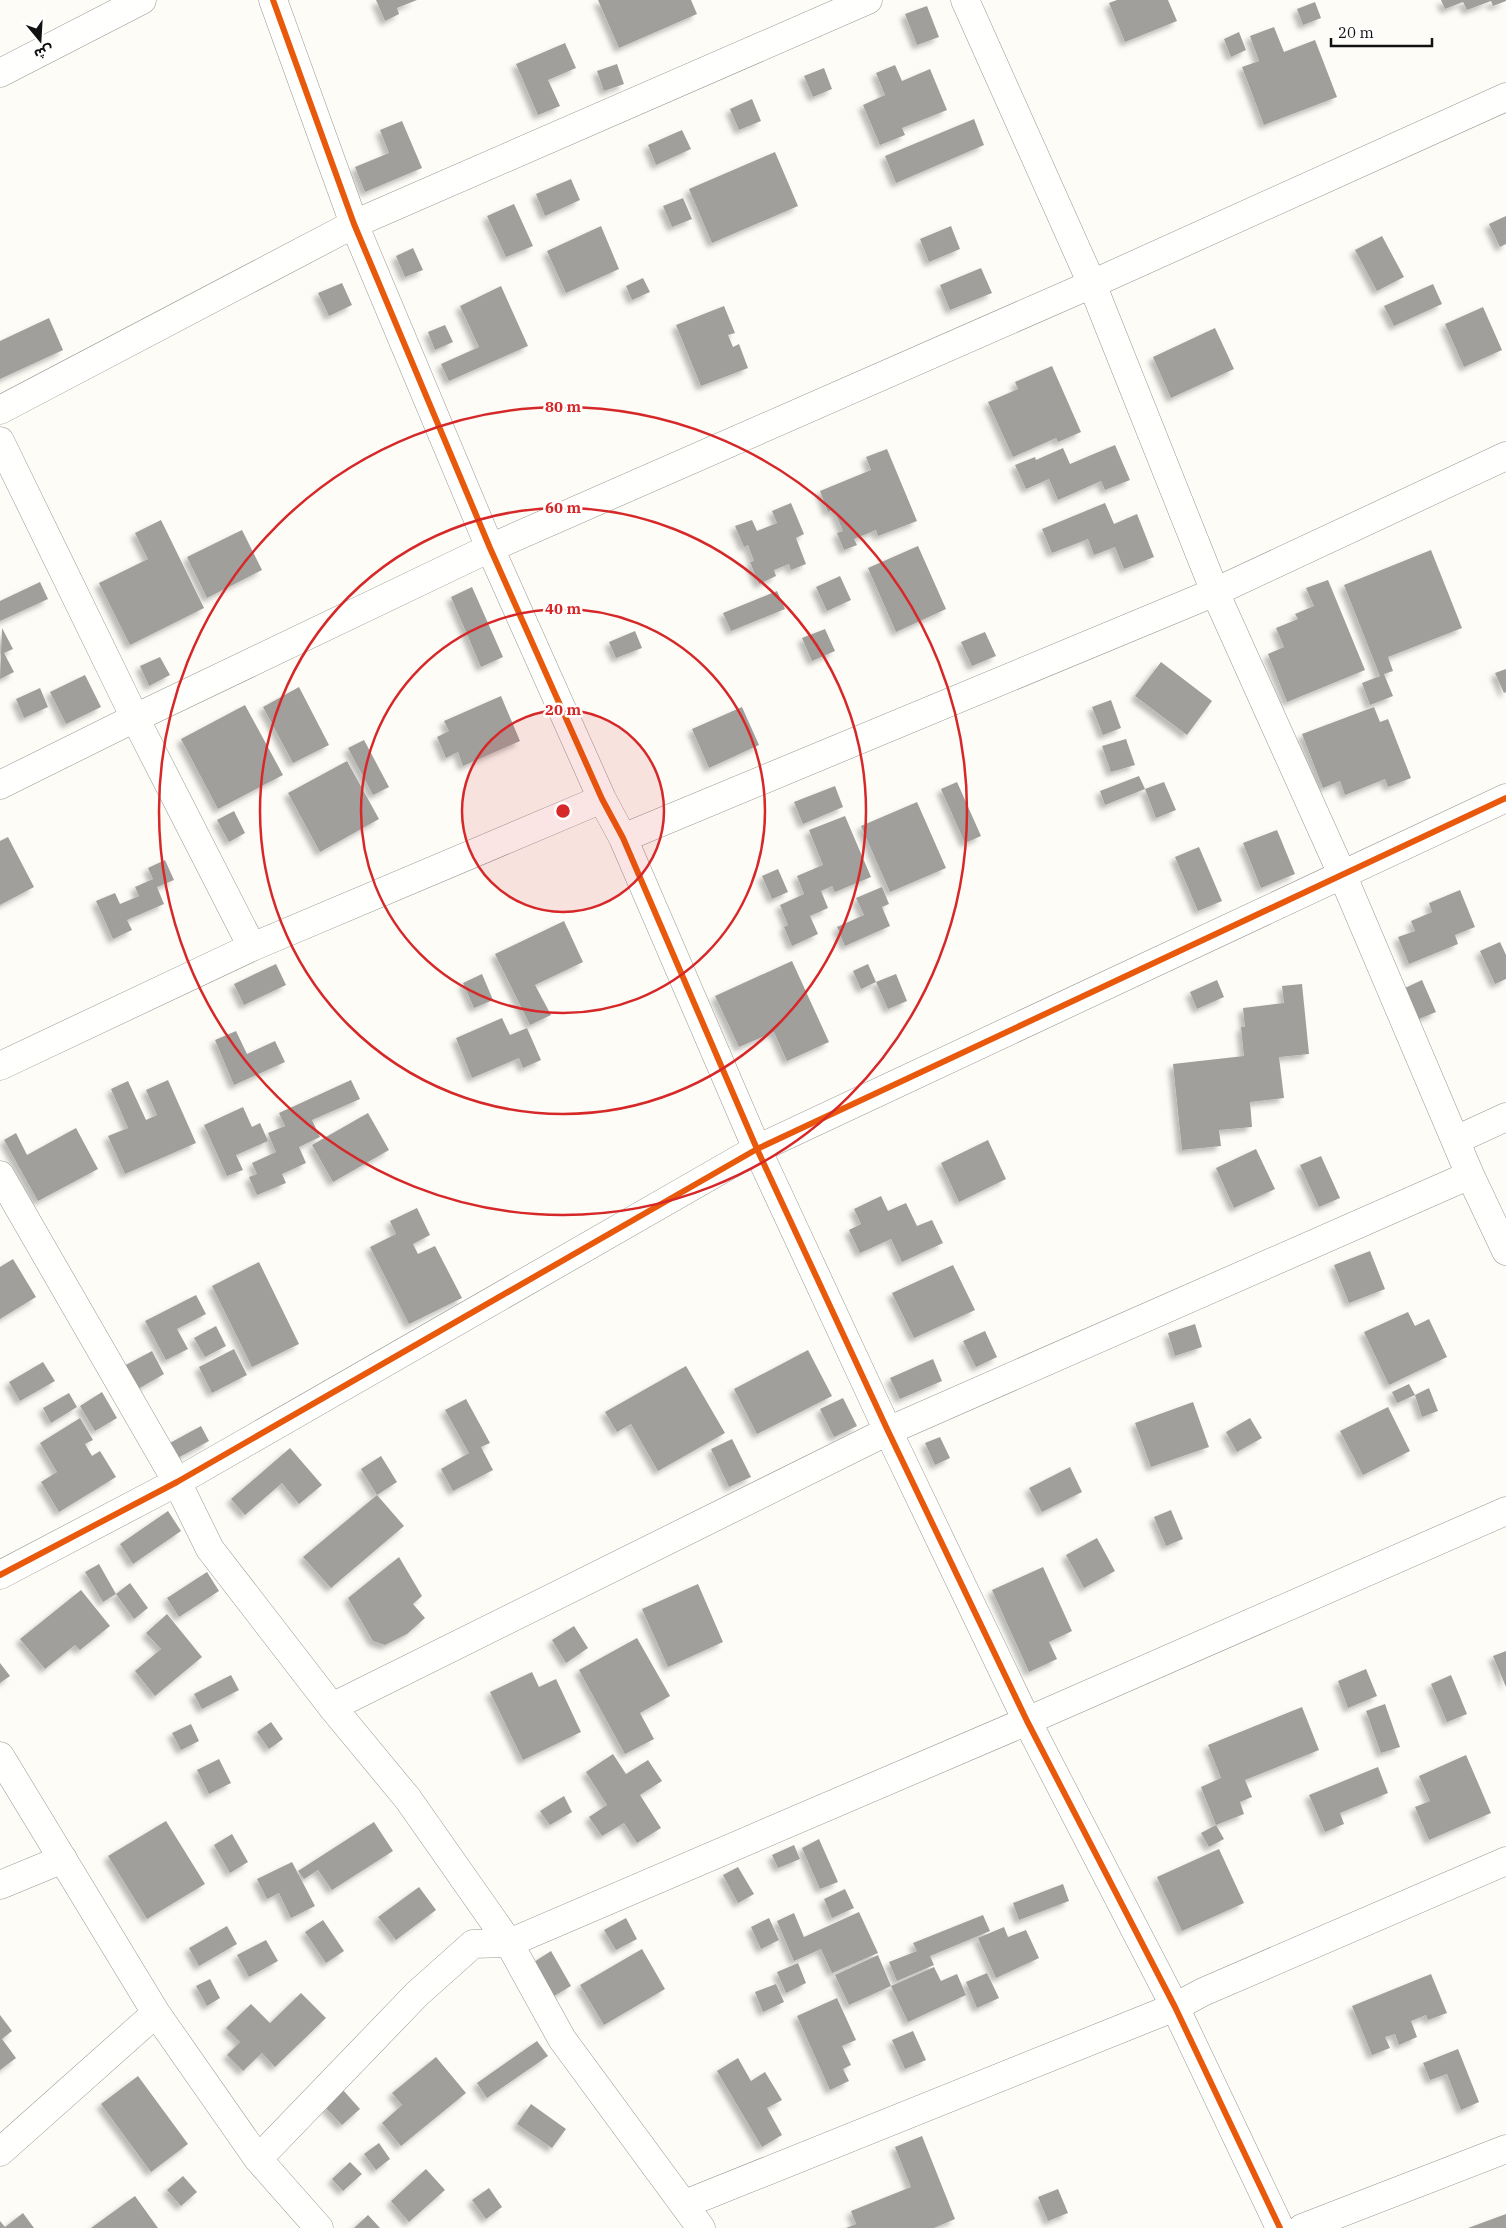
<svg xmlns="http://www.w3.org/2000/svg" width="1506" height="2228" viewBox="0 0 1506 2228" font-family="'IBM Plex Serif','Noto Sans Arabic',serif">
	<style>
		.building { fill: #a19f9c; filter: url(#shadow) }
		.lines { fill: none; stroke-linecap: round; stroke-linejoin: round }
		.minor-casing { stroke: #979795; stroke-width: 29 }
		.minor { stroke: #fffffe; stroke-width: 28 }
		.cycleway-casing { stroke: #fff; stroke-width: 9 }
		.cycleway { stroke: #e8590c; stroke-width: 6 }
		.ring { fill: none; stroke: #d62828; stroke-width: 2.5 }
		.centre { fill: #d62828; stroke: #fff; stroke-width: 2.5 }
		.ring-label { font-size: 15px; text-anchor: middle; font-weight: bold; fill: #d62828; stroke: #fff; stroke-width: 5; stroke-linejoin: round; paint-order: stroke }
	</style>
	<defs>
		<filter id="shadow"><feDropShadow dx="-4.5" dy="4.5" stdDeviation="2.5" flood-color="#0004"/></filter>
	</defs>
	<rect width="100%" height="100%" fill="#fdfcf7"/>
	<!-- building -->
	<path class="building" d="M 376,0 L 417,0 L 397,8 L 399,14 L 385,21 Z
		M 598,0 L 691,0 L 697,14 L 619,48 Z
		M 1117,0 L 1168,0 L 1177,21 L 1125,42 L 1109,3 Z
		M 1441,0 L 1506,0 L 1506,1 L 1493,6 L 1491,1 L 1467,10 L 1463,2 L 1445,9 Z
		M 1315,2 L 1321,18 L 1303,25 L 1297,9 Z
		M 927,6 L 939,37 L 917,45 L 905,14 Z
		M 1274,27 L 1284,52 L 1315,40 L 1337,97 L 1264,125 L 1242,67 L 1259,61 L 1250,36 Z
		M 1239,32 L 1246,50 L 1231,57 L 1224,39 Z
		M 565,43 L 576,68 L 548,80 L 560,106 L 538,115 L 516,64 Z
		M 617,64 L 624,84 L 604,91 L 597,71 Z
		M 895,65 L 902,81 L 930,69 L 947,110 L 902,128 L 905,135 L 880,145 L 863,105 L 885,95 L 876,73 Z
		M 824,68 L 832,89 L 813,97 L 804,76 Z
		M 752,99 L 761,121 L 739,130 L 730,109 Z
		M 974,119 L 984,145 L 896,183 L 885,156 Z
		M 402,121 L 422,168 L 365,192 L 355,167 L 389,153 L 380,130 Z
		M 682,130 L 691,149 L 656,165 L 648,145 Z
		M 775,152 L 798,206 L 712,243 L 689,189 Z
		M 571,179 L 580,200 L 545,216 L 536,194 Z
		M 683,198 L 692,219 L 672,227 L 663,206 Z
		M 514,204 L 533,246 L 506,257 L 487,216 Z
		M 1506,216 L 1506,244 L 1500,247 L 1489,224 Z
		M 601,226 L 619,269 L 566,293 L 547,251 Z
		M 951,226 L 960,249 L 929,262 L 920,239 Z
		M 1382,236 L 1404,277 L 1377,291 L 1355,250 Z
		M 413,248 L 423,270 L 405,277 L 396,256 Z
		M 981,268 L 992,293 L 950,310 L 940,285 Z
		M 643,278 L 650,292 L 632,300 L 626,286 Z
		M 342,283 L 352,305 L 329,316 L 318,293 Z
		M 1433,284 L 1442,304 L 1394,326 L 1384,306 Z
		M 501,286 L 528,346 L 449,381 L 441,364 L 479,347 L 460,306 Z
		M 724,306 L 735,333 L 728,335 L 733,347 L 739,344 L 748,368 L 701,386 L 676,325 Z
		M 1483,307 L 1502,350 L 1464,367 L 1445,324 Z
		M 49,318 L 63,350 L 0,379 L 0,341 Z
		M 445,325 L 453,342 L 435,350 L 428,332 Z
		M 1215,328 L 1234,369 L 1171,398 L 1153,357 Z
		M 1052,366 L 1081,432 L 1058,442 L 1056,438 L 1013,457 L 988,402 L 1018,389 L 1015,382 Z
		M 1115,445 L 1130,480 L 1105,490 L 1101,481 L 1058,500 L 1049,479 L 1026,489 L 1015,465 L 1035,457 L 1036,460 L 1063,448 L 1070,464 Z
		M 887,449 L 917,521 L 878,536 L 876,530 L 854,539 L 857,545 L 844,550 L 837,533 L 843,531 L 834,510 L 828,512 L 820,491 L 871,470 L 866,457 Z
		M 791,503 L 804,534 L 796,538 L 806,564 L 791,570 L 789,564 L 774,570 L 776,576 L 759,584 L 750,562 L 754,561 L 748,545 L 744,547 L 735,526 L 752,520 L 757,531 L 777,523 L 772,511 Z
		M 1105,503 L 1114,524 L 1137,514 L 1154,557 L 1124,569 L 1115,547 L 1094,555 L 1088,539 L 1052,553 L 1042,529 Z
		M 161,520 L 204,608 L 130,645 L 99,583 L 148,559 L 135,533 Z
		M 242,530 L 262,570 L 207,598 L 187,557 Z
		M 918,546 L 946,609 L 896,632 L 868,568 Z
		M 1431,550 L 1462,628 L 1388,657 L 1393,671 L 1384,674 L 1393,696 L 1370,705 L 1362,683 L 1380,676 L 1344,585 Z
		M 840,576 L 851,600 L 827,611 L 816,587 Z
		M 1328,580 L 1365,670 L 1287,702 L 1268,654 L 1284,647 L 1276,628 L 1298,619 L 1295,614 L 1314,606 L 1306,588 Z
		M 40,582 L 48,599 L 0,621 L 0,601 Z
		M 472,587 L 503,657 L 481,667 L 451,597 Z
		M 777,591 L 785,609 L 731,631 L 723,613 Z
		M 2,628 L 13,649 L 4,653 L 14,672 L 0,679 Z
		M 825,629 L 835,651 L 812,661 L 802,638 Z
		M 635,631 L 642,648 L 616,658 L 609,642 Z
		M 985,632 L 996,656 L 972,666 L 961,642 Z
		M 160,657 L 170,675 L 149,686 L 140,666 Z
		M 1161,662 L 1212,701 L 1187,735 L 1135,696 Z
		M 1506,669 L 1506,692 L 1504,693 L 1495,673 Z
		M 85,675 L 101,707 L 66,724 L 50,692 Z
		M 299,687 L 329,745 L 293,763 L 263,707 Z
		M 40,688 L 48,707 L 24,718 L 16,699 Z
		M 501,696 L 520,741 L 463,766 L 458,752 L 446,758 L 437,737 L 449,731 L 444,721 Z
		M 1111,700 L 1121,728 L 1103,735 L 1092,707 Z
		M 245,705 L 283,775 L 218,809 L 181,739 Z
		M 742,707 L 759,745 L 709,768 L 692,729 Z
		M 1374,707 L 1380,722 L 1388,719 L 1411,778 L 1388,787 L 1385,779 L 1345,795 L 1340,781 L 1323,788 L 1302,734 Z
		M 1126,739 L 1135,765 L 1111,772 L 1102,746 Z
		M 364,740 L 389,787 L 373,795 L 348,748 Z
		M 347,761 L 379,819 L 320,852 L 288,793 Z
		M 1139,776 L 1145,789 L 1105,805 L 1100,791 Z
		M 957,782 L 981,836 L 965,843 L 941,789 Z
		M 1164,782 L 1176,810 L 1156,818 L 1145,789 Z
		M 835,786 L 843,807 L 803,824 L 794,802 Z
		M 917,802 L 946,868 L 890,892 L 861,826 Z
		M 234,811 L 245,833 L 229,842 L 217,820 Z
		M 845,816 L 871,877 L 835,892 L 832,886 L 821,891 L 828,908 L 810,916 L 818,934 L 792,946 L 784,927 L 788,925 L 780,905 L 804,894 L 797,876 L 823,865 L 809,830 Z
		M 1277,830 L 1295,874 L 1261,888 L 1243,843 Z
		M 8,837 L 34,887 L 0,905 L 0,841 Z
		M 1199,847 L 1222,901 L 1198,911 L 1175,857 Z
		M 165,860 L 174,880 L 157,887 L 164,904 L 127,920 L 132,930 L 113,939 L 96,901 L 115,893 L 120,904 L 139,896 L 135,887 L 153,879 L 148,868 Z
		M 778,869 L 788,892 L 772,899 L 762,876 Z
		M 882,887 L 889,904 L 882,907 L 890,926 L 845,946 L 837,927 L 864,915 L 856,898 Z
		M 1460,890 L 1475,927 L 1455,935 L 1458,944 L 1409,964 L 1398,937 L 1415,931 L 1411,921 L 1432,912 L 1429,903 Z
		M 564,921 L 583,962 L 535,985 L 551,1015 L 530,1025 L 495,954 Z
		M 1500,942 L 1506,955 L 1506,979 L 1495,984 L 1480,951 Z
		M 792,961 L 829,1042 L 787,1061 L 774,1032 L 739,1047 L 715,996 Z
		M 276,964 L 286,985 L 244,1005 L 234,984 Z
		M 868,964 L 876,982 L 896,974 L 907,1001 L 888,1009 L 876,982 L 861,989 L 853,971 Z
		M 482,974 L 493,1000 L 474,1008 L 463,983 Z
		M 1217,980 L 1224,997 L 1197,1009 L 1190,992 Z
		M 1422,980 L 1436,1012 L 1419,1019 L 1405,988 Z
		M 1302,984 L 1309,1054 L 1279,1057 L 1284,1098 L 1250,1102 L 1252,1127 L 1219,1130 L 1221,1146 L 1182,1150 L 1173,1064 L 1244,1056 L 1241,1027 L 1245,1027 L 1243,1008 L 1284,1003 L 1282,986 Z
		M 502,1018 L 510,1035 L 527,1028 L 541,1060 L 523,1068 L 519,1058 L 472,1078 L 456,1038 Z
		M 236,1031 L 247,1054 L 275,1041 L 285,1062 L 234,1085 L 215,1040 Z
		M 168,1080 L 196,1143 L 125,1174 L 108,1136 L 128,1128 L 111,1089 L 128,1081 L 146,1120 L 157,1115 L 146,1090 Z
		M 351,1080 L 360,1099 L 312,1120 L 320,1137 L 299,1147 L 306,1163 L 282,1174 L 286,1183 L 257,1195 L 249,1177 L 257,1174 L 252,1163 L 276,1152 L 268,1133 L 285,1126 L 279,1113 Z
		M 243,1107 L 252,1127 L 260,1123 L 268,1141 L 236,1155 L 243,1170 L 227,1176 L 204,1125 Z
		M 368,1113 L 389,1150 L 333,1182 L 312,1145 Z
		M 76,1128 L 98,1169 L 38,1201 L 4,1140 L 16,1133 L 27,1155 Z
		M 988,1140 L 1006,1179 L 959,1202 L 941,1163 Z
		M 1256,1149 L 1275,1189 L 1234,1208 L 1216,1168 Z
		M 1321,1156 L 1340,1198 L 1319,1207 L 1300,1165 Z
		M 881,1196 L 888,1211 L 906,1203 L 917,1226 L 932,1220 L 943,1243 L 902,1262 L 891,1239 L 860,1253 L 849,1230 L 861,1224 L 854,1209 Z
		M 417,1208 L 430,1235 L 413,1244 L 418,1254 L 435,1246 L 462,1298 L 409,1324 L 370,1247 L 396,1234 L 390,1221 Z
		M 1370,1251 L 1385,1289 L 1349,1303 L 1334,1265 Z
		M 13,1259 L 36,1297 L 0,1319 L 0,1267 Z
		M 259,1262 L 299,1344 L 252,1367 L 212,1286 Z
		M 953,1265 L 975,1310 L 914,1338 L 892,1293 Z
		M 196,1295 L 206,1314 L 177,1329 L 188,1349 L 166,1360 L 145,1321 Z
		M 1408,1312 L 1415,1326 L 1429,1319 L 1447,1357 L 1389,1385 L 1364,1332 Z
		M 1195,1324 L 1202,1347 L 1175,1356 L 1168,1333 Z
		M 216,1326 L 226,1346 L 205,1357 L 194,1338 Z
		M 985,1331 L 997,1357 L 976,1367 L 963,1341 Z
		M 234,1349 L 247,1375 L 212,1393 L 199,1367 Z
		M 808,1350 L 832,1396 L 757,1434 L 734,1389 Z
		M 152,1351 L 164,1374 L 138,1389 L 124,1366 Z
		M 933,1359 L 942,1381 L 900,1399 L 890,1378 Z
		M 43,1362 L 55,1381 L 20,1401 L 9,1382 Z
		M 686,1366 L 725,1433 L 658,1471 L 631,1424 L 617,1432 L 605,1412 Z
		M 1409,1384 L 1415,1395 L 1429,1388 L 1438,1411 L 1422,1417 L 1415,1395 L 1397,1403 L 1392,1392 Z
		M 102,1392 L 117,1418 L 95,1431 L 80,1406 Z
		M 69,1393 L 77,1407 L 51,1423 L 43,1408 Z
		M 843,1398 L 857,1426 L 834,1437 L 820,1409 Z
		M 466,1399 L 490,1443 L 481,1447 L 493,1470 L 453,1491 L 441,1469 L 469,1453 L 445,1410 Z
		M 1193,1402 L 1209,1447 L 1151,1467 L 1135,1423 Z
		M 1388,1407 L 1410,1451 L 1363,1475 L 1340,1431 Z
		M 80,1418 L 93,1440 L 85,1444 L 92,1456 L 100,1451 L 116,1477 L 59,1512 L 41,1482 L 57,1472 L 40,1443 Z
		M 1250,1418 L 1262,1438 L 1237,1452 L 1226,1432 Z
		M 201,1426 L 209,1441 L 176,1459 L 168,1444 Z
		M 940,1437 L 950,1458 L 935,1465 L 925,1443 Z
		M 732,1439 L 751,1477 L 729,1487 L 711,1449 Z
		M 290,1448 L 322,1485 L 299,1504 L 282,1483 L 245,1515 L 231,1499 Z
		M 381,1456 L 397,1482 L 377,1495 L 404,1526 L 331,1588 L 303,1557 L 377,1495 L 361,1469 Z
		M 1070,1467 L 1082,1492 L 1042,1512 L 1029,1488 Z
		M 1171,1510 L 1183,1539 L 1166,1546 L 1154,1517 Z
		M 168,1511 L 181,1531 L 133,1564 L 120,1544 Z
		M 1097,1538 L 1115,1571 L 1084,1588 L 1066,1555 Z
		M 399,1557 L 422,1596 L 413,1604 L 425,1618 L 407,1634 L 385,1645 L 373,1641 L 348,1598 Z
		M 99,1564 L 116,1594 L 103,1602 L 85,1572 Z
		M 1043,1567 L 1072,1631 L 1049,1642 L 1057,1659 L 1029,1672 L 992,1590 Z
		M 207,1572 L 219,1591 L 179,1617 L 167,1598 Z
		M 130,1583 L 148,1608 L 134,1619 L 116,1594 Z
		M 698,1584 L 723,1642 L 668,1667 L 642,1609 Z
		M 81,1590 L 110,1626 L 80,1650 L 75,1645 L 45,1669 L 20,1639 Z
		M 167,1614 L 202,1657 L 155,1696 L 135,1671 L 161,1649 L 146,1633 Z
		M 574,1626 L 588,1648 L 566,1663 L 552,1640 Z
		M 637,1638 L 670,1696 L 640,1713 L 654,1739 L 625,1754 L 579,1670 Z
		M 1506,1651 L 1506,1687 L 1493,1656 Z
		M 0,1663 L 10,1676 L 0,1683 Z
		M 1366,1669 L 1377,1696 L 1348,1708 L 1338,1681 Z
		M 532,1672 L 539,1687 L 556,1679 L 581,1732 L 523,1760 L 490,1692 Z
		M 231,1675 L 239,1690 L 202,1709 L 194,1694 Z
		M 1451,1675 L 1467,1714 L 1447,1722 L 1431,1684 Z
		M 1385,1704 L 1400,1747 L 1381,1753 L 1366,1711 Z
		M 1302,1707 L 1319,1750 L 1245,1780 L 1252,1797 L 1240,1802 L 1244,1814 L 1216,1825 L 1224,1839 L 1209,1847 L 1201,1833 L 1216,1825 L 1201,1787 L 1221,1778 L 1208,1745 Z
		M 271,1722 L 283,1739 L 269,1749 L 257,1732 Z
		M 191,1724 L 199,1741 L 181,1750 L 172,1733 Z
		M 613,1754 L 626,1774 L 648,1760 L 662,1781 L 640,1795 L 661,1828 L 637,1843 L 624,1823 L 602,1836 L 589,1817 L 607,1805 L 586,1772 Z
		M 1466,1755 L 1491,1813 L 1429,1840 L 1415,1807 L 1430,1801 L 1419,1776 Z
		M 219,1759 L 231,1783 L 209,1794 L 197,1770 Z
		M 1378,1767 L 1388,1793 L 1340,1813 L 1344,1824 L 1325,1832 L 1309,1795 Z
		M 564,1796 L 572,1812 L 550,1825 L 540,1811 Z
		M 166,1821 L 205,1884 L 147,1919 L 108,1856 Z
		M 374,1822 L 393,1851 L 332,1890 L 318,1870 L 304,1879 L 298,1871 Z
		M 232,1834 L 248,1862 L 230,1873 L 214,1845 Z
		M 819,1839 L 838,1882 L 820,1889 L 802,1848 Z
		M 794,1845 L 800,1859 L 778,1868 L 772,1855 Z
		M 1219,1849 L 1244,1903 L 1182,1931 L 1157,1877 Z
		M 292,1862 L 315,1906 L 291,1918 L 279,1893 L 267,1899 L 257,1879 Z
		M 738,1867 L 754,1894 L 738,1903 L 723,1875 Z
		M 1063,1884 L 1069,1901 L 1019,1920 L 1013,1903 Z
		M 419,1887 L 436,1910 L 396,1940 L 378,1917 Z
		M 845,1889 L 854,1908 L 832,1918 L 824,1899 Z
		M 859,1912 L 878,1953 L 832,1973 L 821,1949 L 794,1961 L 777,1921 L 794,1913 L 804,1937 Z
		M 983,1915 L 990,1931 L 930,1956 L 934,1965 L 897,1981 L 889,1962 L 917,1951 L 913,1943 Z
		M 626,1918 L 637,1939 L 616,1950 L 604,1930 Z
		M 769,1918 L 779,1940 L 761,1949 L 751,1927 Z
		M 323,1920 L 344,1951 L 326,1963 L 305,1932 Z
		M 227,1926 L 237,1944 L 199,1966 L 189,1948 Z
		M 1004,1927 L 1008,1937 L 1026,1930 L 1039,1958 L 996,1978 L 978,1938 Z
		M 266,1940 L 278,1961 L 249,1977 L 237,1955 Z
		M 642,1949 L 665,1989 L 604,2025 L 580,1985 Z
		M 551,1951 L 571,1986 L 554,1996 L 534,1962 Z
		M 878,1955 L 891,1986 L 849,2005 L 835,1975 Z
		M 798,1963 L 806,1983 L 786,1993 L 777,1972 Z
		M 934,1967 L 941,1981 L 957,1974 L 966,1995 L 908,2022 L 891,1986 Z
		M 987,1973 L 999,1998 L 977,2008 L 966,1982 Z
		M 1431,1974 L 1447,2013 L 1428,2020 L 1426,2015 L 1411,2021 L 1417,2037 L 1399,2045 L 1395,2034 L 1385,2037 L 1390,2048 L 1372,2055 L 1352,2006 Z
		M 210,1979 L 220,1998 L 207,2006 L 196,1986 Z
		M 776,1984 L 784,2002 L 763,2012 L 755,1992 Z
		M 301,1993 L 326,2018 L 275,2067 L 262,2053 L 243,2071 L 227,2055 L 240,2042 L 226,2028 L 251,2004 L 270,2023 Z
		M 837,1998 L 856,2040 L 842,2046 L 851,2065 L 843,2069 L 849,2081 L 830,2090 L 797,2016 Z
		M 0,2015 L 12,2031 L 2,2039 L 16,2058 L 0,2070 Z
		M 913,2031 L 926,2060 L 905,2069 L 892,2040 Z
		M 537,2041 L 548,2056 L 487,2098 L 477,2083 Z
		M 1458,2049 L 1479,2102 L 1461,2110 L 1447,2074 L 1430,2080 L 1423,2063 Z
		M 436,2057 L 466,2093 L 401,2146 L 382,2123 L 402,2105 L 392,2093 Z
		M 738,2058 L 751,2081 L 765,2072 L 782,2100 L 767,2108 L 782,2135 L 762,2147 L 717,2071 Z
		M 138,2076 L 188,2144 L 151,2172 L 101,2104 Z
		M 343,2090 L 360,2109 L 342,2125 L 325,2107 Z
		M 531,2104 L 566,2129 L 552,2148 L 517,2124 Z
		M 922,2136 L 955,2219 L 934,2228 L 846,2228 L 856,2224 L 851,2211 L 911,2187 L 895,2147 Z
		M 379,2143 L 390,2159 L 376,2170 L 364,2154 Z
		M 350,2162 L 362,2174 L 343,2191 L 332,2179 Z
		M 426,2169 L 445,2190 L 409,2222 L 391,2201 Z
		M 183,2176 L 197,2192 L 181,2206 L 167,2190 Z
		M 489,2188 L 502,2207 L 486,2219 L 472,2200 Z
		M 1058,2189 L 1068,2213 L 1048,2221 L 1038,2197 Z
		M 135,2196 L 158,2228 L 91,2228 Z
		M 23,2213 L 34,2228 L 0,2228 L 0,2221 L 5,2227 Z
		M 1506,2214 L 1506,2228 L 1468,2228 Z
		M 368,2215 L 380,2228 L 354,2228 Z"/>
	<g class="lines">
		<defs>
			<path id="minor" d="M 273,0 L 354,224 L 490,548 L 602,799 L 623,838 L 757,1149 L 888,1431 L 1027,1721 L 1175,2007 L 1280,2228
				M 965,0 L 1092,284 L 1215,592 L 1342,874 L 1470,1175 L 1506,1251
				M 0,73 L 142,0
				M 0,410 L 354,224 L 868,0
				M 0,441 L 135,718 L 252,947
				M 0,785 L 135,718 L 490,548 L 1092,284 L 1506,97
				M 623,838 L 1215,592 L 1506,456
				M 0,1066 L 252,947 L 602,799
				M 1456,1140 L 1506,1117
				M 0,1175 L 177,1482 L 210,1549 L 332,1707 L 408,1799 L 509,1943 L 562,2039 L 701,2228
				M 0,1575 L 177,1482 L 757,1149 L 1506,798
				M 332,1707 L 888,1431 L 1470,1175
				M 0,1756 L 156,2013 L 258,2159 L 319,2228
				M 0,1885 L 63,1859
				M 0,2152 L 156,2013
				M 258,2159 L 417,1994 L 473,1944 L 509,1943 L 1027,1721 L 1506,1511
				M 685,2204 L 1175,2007 L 1203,1992 L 1506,1861
				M 1302,2228 L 1506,2149"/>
		</defs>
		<!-- minor casing -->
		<use href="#minor" class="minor-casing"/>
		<!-- minor -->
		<use href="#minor" class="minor"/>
		<defs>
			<path id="cycleway" d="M 273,0 L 354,224 L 490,548 L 602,799 L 623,838 L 757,1149 L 888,1431 L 1027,1721 L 1175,2007 L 1280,2228
				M 0,1575 L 177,1482 L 757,1149 L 1506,798"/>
		</defs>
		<!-- cycleway casing -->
		<use href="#cycleway" class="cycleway-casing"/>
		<!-- cycleway -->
		<use href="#cycleway" class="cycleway"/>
	</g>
	<!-- distance rings -->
	<circle cx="563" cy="811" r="101" fill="#d62828" fill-opacity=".12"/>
	<g class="ring">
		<circle cx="563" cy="811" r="101"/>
		<circle cx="563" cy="811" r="202"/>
		<circle cx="563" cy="811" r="303"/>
		<circle cx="563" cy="811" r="404"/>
	</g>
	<circle cx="563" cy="811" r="8" class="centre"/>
	<g class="ring-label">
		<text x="563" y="412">80 m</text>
		<text x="563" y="513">60 m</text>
		<text x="563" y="614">40 m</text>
		<text x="563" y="715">20 m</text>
	</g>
	<!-- north arrow -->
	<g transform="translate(40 40) rotate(162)" stroke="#ffffff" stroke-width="4" paint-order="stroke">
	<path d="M0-4L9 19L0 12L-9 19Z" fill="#111111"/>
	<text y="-8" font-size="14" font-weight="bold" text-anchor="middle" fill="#111111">ش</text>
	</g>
	<!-- scale -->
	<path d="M1331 38v8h101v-8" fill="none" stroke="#111111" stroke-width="2.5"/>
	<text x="1338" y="38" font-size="15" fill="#111111" stroke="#ffffff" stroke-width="4" paint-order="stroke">20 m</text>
</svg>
